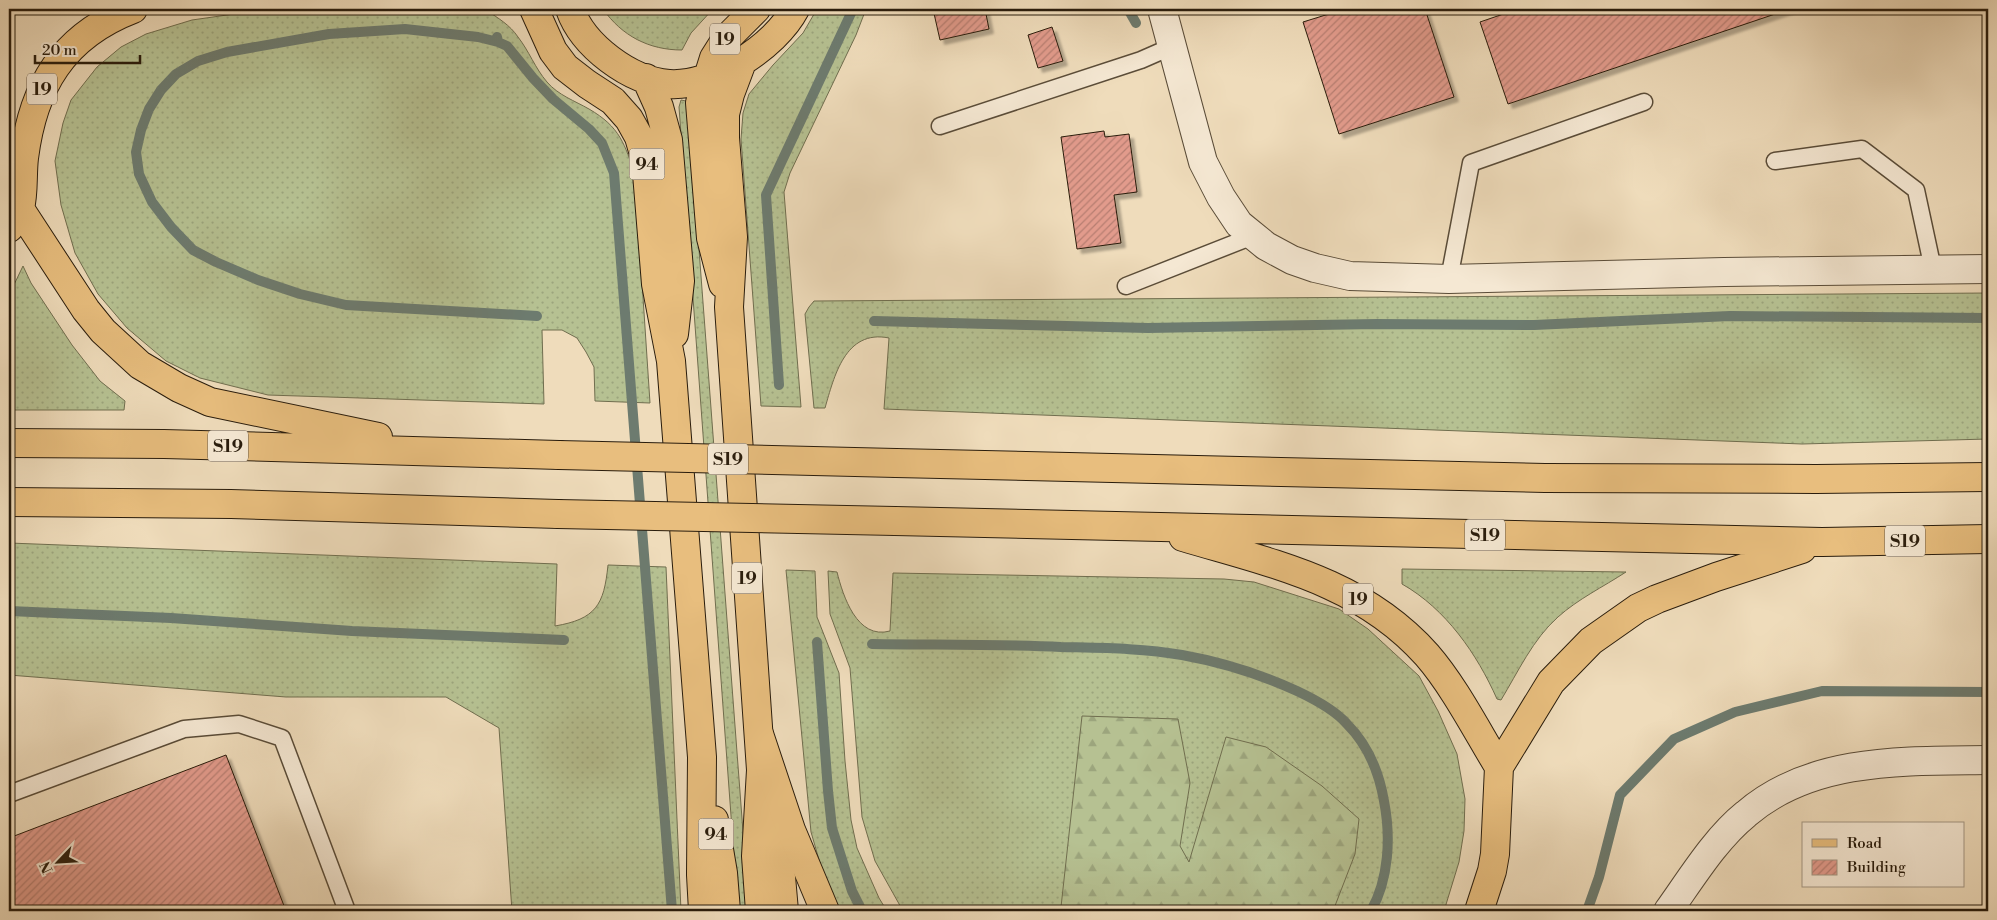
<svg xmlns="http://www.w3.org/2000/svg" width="1997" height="920" viewBox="0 0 1997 920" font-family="'Libre Bodoni',serif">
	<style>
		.grass { fill: url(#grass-dots); stroke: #706e4f }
		.forest { fill: url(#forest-firs); stroke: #706e4f }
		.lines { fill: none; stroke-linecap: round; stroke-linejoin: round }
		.stream { stroke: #6d7b6f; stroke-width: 10 }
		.building { fill: url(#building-hatch); stroke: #291c0c; filter: url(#shadow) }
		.service-casing { stroke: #5a4c38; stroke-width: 19 }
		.minor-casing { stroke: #5a4c38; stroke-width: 30 }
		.primary-casing { stroke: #291c0c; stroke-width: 30 }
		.motorway-casing { stroke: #291c0c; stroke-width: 30 }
		.service { stroke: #f5e8d3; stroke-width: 16 }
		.minor { stroke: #f5e8d3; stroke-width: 28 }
		.primary { stroke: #e8be7e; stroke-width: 28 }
		.motorway { stroke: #e8be7e; stroke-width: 28 }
		.motorway-bridge-casing { stroke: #291c0c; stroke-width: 30; stroke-linecap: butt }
		.motorway-bridge { stroke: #e8be7e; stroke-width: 28 }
		.labels { text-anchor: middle; stroke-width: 4; stroke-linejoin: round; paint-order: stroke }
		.shield { fill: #f5e8d3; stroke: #665948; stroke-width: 1 }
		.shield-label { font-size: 18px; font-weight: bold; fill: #291c0c }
	</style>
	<defs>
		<pattern id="grass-dots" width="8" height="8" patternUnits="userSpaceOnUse" patternTransform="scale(1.25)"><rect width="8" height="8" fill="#b6c192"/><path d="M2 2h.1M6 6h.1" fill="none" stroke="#9ca57d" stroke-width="1.8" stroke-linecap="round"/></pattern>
		<pattern id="forest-firs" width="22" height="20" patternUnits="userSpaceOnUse" patternTransform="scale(1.25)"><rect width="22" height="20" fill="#b6c192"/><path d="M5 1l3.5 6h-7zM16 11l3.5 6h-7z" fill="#9ca57d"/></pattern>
		<pattern id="building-hatch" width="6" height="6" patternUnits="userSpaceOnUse" patternTransform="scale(1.25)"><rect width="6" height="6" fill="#e29b8c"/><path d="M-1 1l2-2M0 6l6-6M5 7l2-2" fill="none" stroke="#b77e71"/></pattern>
		<filter id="shadow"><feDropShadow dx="4.5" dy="4.5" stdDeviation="1" flood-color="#0004"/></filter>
	</defs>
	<rect width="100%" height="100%" fill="#efdcbb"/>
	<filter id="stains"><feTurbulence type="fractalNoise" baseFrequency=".004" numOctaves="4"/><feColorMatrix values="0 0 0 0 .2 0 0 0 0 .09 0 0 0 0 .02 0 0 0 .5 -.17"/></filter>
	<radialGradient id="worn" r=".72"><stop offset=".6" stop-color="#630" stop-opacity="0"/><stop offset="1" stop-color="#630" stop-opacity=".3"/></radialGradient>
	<!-- grass -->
	<path class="grass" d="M 269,9 L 486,10 C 498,18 510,25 518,37 C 529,51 535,68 547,82 C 558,95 575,101 589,109 C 620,127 625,144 635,176 L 650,403 L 595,401 L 594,367 L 586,352 L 577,338 L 562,330 L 542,330 L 544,404 L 268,395 L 200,378 L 166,361 L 127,328 L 98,294 L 75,253 L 61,205 L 55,161 L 63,123 L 71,100 L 97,67 L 121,47 L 146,34 L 192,20 Z
		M 603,9 L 713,9 L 691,33 L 682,50 C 649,50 622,36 603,9 Z
		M 817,9 L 866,9 L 856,35 L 790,173 L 784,192 L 801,407 L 761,406 L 741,139 L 743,113 L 749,94 L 773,65 L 803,33 Z
		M 681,100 L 686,101 L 689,117 L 749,911 L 738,911 L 679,107 Z
		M 23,266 L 31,283 L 72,345 L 100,381 L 125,401 L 124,410 L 9,410 L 9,295 Z
		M 1988,293 L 1988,439 L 1802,444 L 884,409 L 889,338 C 845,329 834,377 825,408 L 814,408 L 805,314 L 809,307 L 814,301 Z
		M 9,543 L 557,564 L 555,626 C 596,619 604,605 608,565 L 666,567 L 681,911 L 512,911 L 499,728 L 446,697 L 286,697 L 9,675 Z
		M 1402,569 L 1626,572 C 1603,587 1578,599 1558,617 C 1533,639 1518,672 1501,700 L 1497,699 C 1477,654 1446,609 1402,584 Z
		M 786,570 L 815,571 L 817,617 L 839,673 L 845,761 L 851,820 L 857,848 L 879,898 L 887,911 L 839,911 L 826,884 L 811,832 Z
		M 828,571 L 837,572 C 843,596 857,640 890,631 L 893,573 L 1224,579 L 1254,582 L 1339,609 L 1368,629 L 1419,676 L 1438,711 L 1457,754 L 1465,799 L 1464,831 L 1459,862 L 1444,911 L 903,911 L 875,861 L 862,817 L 850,668 L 830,614 Z"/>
	<!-- forest -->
	<path class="forest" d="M 1082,716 L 1178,719 L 1190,783 L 1180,846 L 1189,862 L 1226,737 L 1266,747 L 1322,786 L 1359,819 L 1355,854 L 1333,911 L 1100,911 L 1061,907 Z"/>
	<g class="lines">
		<!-- stream -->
		<path class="stream" d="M 1128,9 L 1136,23
			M 497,37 L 498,42 L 478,37 L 405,29 L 329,34 L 227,52 L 198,61 L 176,74 L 161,90 L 149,109 L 141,130 L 136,152 L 139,174 L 152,202 L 171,227 L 193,250 L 216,262 L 258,280 L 300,294 L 346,305 L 537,316
			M 498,42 L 507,46 L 533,78 L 553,99 L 589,129 L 602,143 L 614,173 L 672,911
			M 874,321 L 1148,328 L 1377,324 L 1534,325 L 1730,316 L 1988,318
			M 779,385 L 766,195 L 853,9
			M 9,611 L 171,618 L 352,631 L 564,640
			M 817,642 L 828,791 L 832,828 L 852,891 L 862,911
			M 872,644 C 935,645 998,644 1061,647 C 1101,648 1142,648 1182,655 C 1221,662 1260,674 1297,691 C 1314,699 1335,710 1347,724 C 1368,745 1379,772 1384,801 C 1391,837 1389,879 1371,911
			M 1587,911 L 1599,877 L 1620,795 L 1674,739 L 1735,712 L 1822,691 L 1988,692"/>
	</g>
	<!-- building -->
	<path class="building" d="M 933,9 L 985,9 L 989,29 L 940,40 Z
		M 1345,9 L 1425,9 L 1454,97 L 1339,134 L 1303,22 Z
		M 1518,9 L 1790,9 L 1508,104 L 1480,22 Z
		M 1052,27 L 1063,61 L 1038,68 L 1028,35 Z
		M 1104,131 L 1105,137 L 1129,134 L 1137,192 L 1114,195 L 1121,243 L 1077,249 L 1061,137 Z
		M 226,755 L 286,911 L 9,911 L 9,838 Z"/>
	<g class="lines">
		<defs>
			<path id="service" d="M 940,126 L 1141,60 L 1173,46
				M 1775,161 L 1862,149 L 1916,190 L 1933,269
				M 1449,279 L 1471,163 L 1644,102
				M 1126,286 L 1253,236
				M 9,794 L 184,729 L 239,724 L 282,738 L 347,911"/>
			<path id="minor" d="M 1162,9 L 1203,162 L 1221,197 L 1239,224 L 1266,246 L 1292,260 L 1315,268 L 1350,276 L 1449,279 L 1724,272 L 1988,269
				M 1668,911 C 1691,879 1715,839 1746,814 C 1812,757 1906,761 1988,760"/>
			<path id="primary" d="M 534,9 L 553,51 L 565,67 L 587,84 L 613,101 L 629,119 L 639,137 L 646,161 L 656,284 L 671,361 L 702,757 L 701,875 L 703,911
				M 570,9 C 583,46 630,81 669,84 C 713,87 775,47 795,9
				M 742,62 L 730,94 L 725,114 L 725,138 L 733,237 L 729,307 L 761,770 L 756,856 L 760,911
				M 646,78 L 659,107 L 668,140 L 680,281 L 674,334
				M 723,284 L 711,238 L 700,103 L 714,58 L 726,39 L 756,9
				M 768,803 L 779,854 L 784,911
				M 714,820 L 723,873 L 726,911"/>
			<path id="motorway" d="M 20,209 L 86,310 L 103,331 L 140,365 L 179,388 L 210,402 L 378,437
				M 9,228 C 12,222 19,215 20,208 C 24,193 22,174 24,158 C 33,86 63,36 133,9
				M 9,443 L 164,444 L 559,455
				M 896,463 L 1545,478 L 1816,479 L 1988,477
				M 9,502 L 231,504 L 558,514
				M 895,521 L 1822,542 L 1988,539
				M 1183,537 C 1273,564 1361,581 1427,655 C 1454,686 1477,731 1499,767
				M 759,734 L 791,830 L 825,911
				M 1479,911 L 1492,871 L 1495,854 L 1499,767 L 1551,682 L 1591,641 L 1638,608 L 1657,599 L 1716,577 L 1802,549"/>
		</defs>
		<!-- service casing -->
		<use href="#service" class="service-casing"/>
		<!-- minor casing -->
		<use href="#minor" class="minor-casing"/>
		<!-- primary casing -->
		<use href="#primary" class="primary-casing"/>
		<!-- motorway casing -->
		<use href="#motorway" class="motorway-casing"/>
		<!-- service -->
		<use href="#service" class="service"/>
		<!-- minor -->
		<use href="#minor" class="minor"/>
		<!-- primary -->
		<use href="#primary" class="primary"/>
		<!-- motorway -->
		<use href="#motorway" class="motorway"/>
		<defs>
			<path id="motorway-bridge" d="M 559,455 L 896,463
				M 558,514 L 895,521"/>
		</defs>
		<!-- motorway-bridge casing -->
		<use href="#motorway-bridge" class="motorway-bridge-casing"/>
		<!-- motorway-bridge -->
		<use href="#motorway-bridge" class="motorway-bridge"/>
	</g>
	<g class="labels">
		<!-- shield labels -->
		<g class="shield">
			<rect x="710" y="23.5" width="30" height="31" rx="4"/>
			<rect x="27" y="73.5" width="30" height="31" rx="4"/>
			<rect x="629.5" y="148.5" width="35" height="31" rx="4"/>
			<rect x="208" y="430.5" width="40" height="31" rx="4"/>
			<rect x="708" y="443.5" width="40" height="31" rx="4"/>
			<rect x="1465" y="519.5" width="40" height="31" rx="4"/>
			<rect x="1885" y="525.5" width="40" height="31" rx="4"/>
			<rect x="732" y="562.5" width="30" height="31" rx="4"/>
			<rect x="1343" y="583.5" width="30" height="31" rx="4"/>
			<rect x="698.5" y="818.5" width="35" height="31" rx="4"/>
		</g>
		<g class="shield-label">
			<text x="725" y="45">19</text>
			<text x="42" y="95">19</text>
			<text x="647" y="170">94</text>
			<text x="228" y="452">S19</text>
			<text x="728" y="465">S19</text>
			<text x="1485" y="541">S19</text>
			<text x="1905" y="547">S19</text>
			<text x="747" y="584">19</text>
			<text x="1358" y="605">19</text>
			<text x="716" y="840">94</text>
		</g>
	</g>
	<!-- margin -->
	<rect width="1997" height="920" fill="none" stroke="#efdcbb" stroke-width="30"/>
	<rect x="10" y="10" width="1977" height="900" fill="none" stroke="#291c0c" stroke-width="2.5"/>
	<rect x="15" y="15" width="1967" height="890" fill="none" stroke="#291c0c"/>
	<!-- legend -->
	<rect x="1802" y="822" width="162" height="65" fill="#f5e8d3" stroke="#a39683"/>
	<rect x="1812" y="839" width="25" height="8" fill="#e8be7e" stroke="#a39683"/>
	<text x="1847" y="848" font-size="15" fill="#291c0c">Road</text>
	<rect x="1812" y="860" width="25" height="15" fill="url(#building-hatch)" stroke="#a39683"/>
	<text x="1847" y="872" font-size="15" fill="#291c0c">Building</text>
	<!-- north arrow -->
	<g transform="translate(58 862) rotate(245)" stroke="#f5e8d3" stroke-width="4" paint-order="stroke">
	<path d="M0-4L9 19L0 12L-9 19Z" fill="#291c0c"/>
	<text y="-8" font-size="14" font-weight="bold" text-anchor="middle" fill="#291c0c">N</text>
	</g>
	<!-- scale -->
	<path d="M35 55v8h105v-8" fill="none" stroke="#291c0c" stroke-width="2.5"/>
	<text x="42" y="55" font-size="15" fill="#291c0c" stroke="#f5e8d3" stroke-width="4" paint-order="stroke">20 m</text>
	<rect width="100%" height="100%" filter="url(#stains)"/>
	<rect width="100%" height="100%" fill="url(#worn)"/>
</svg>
